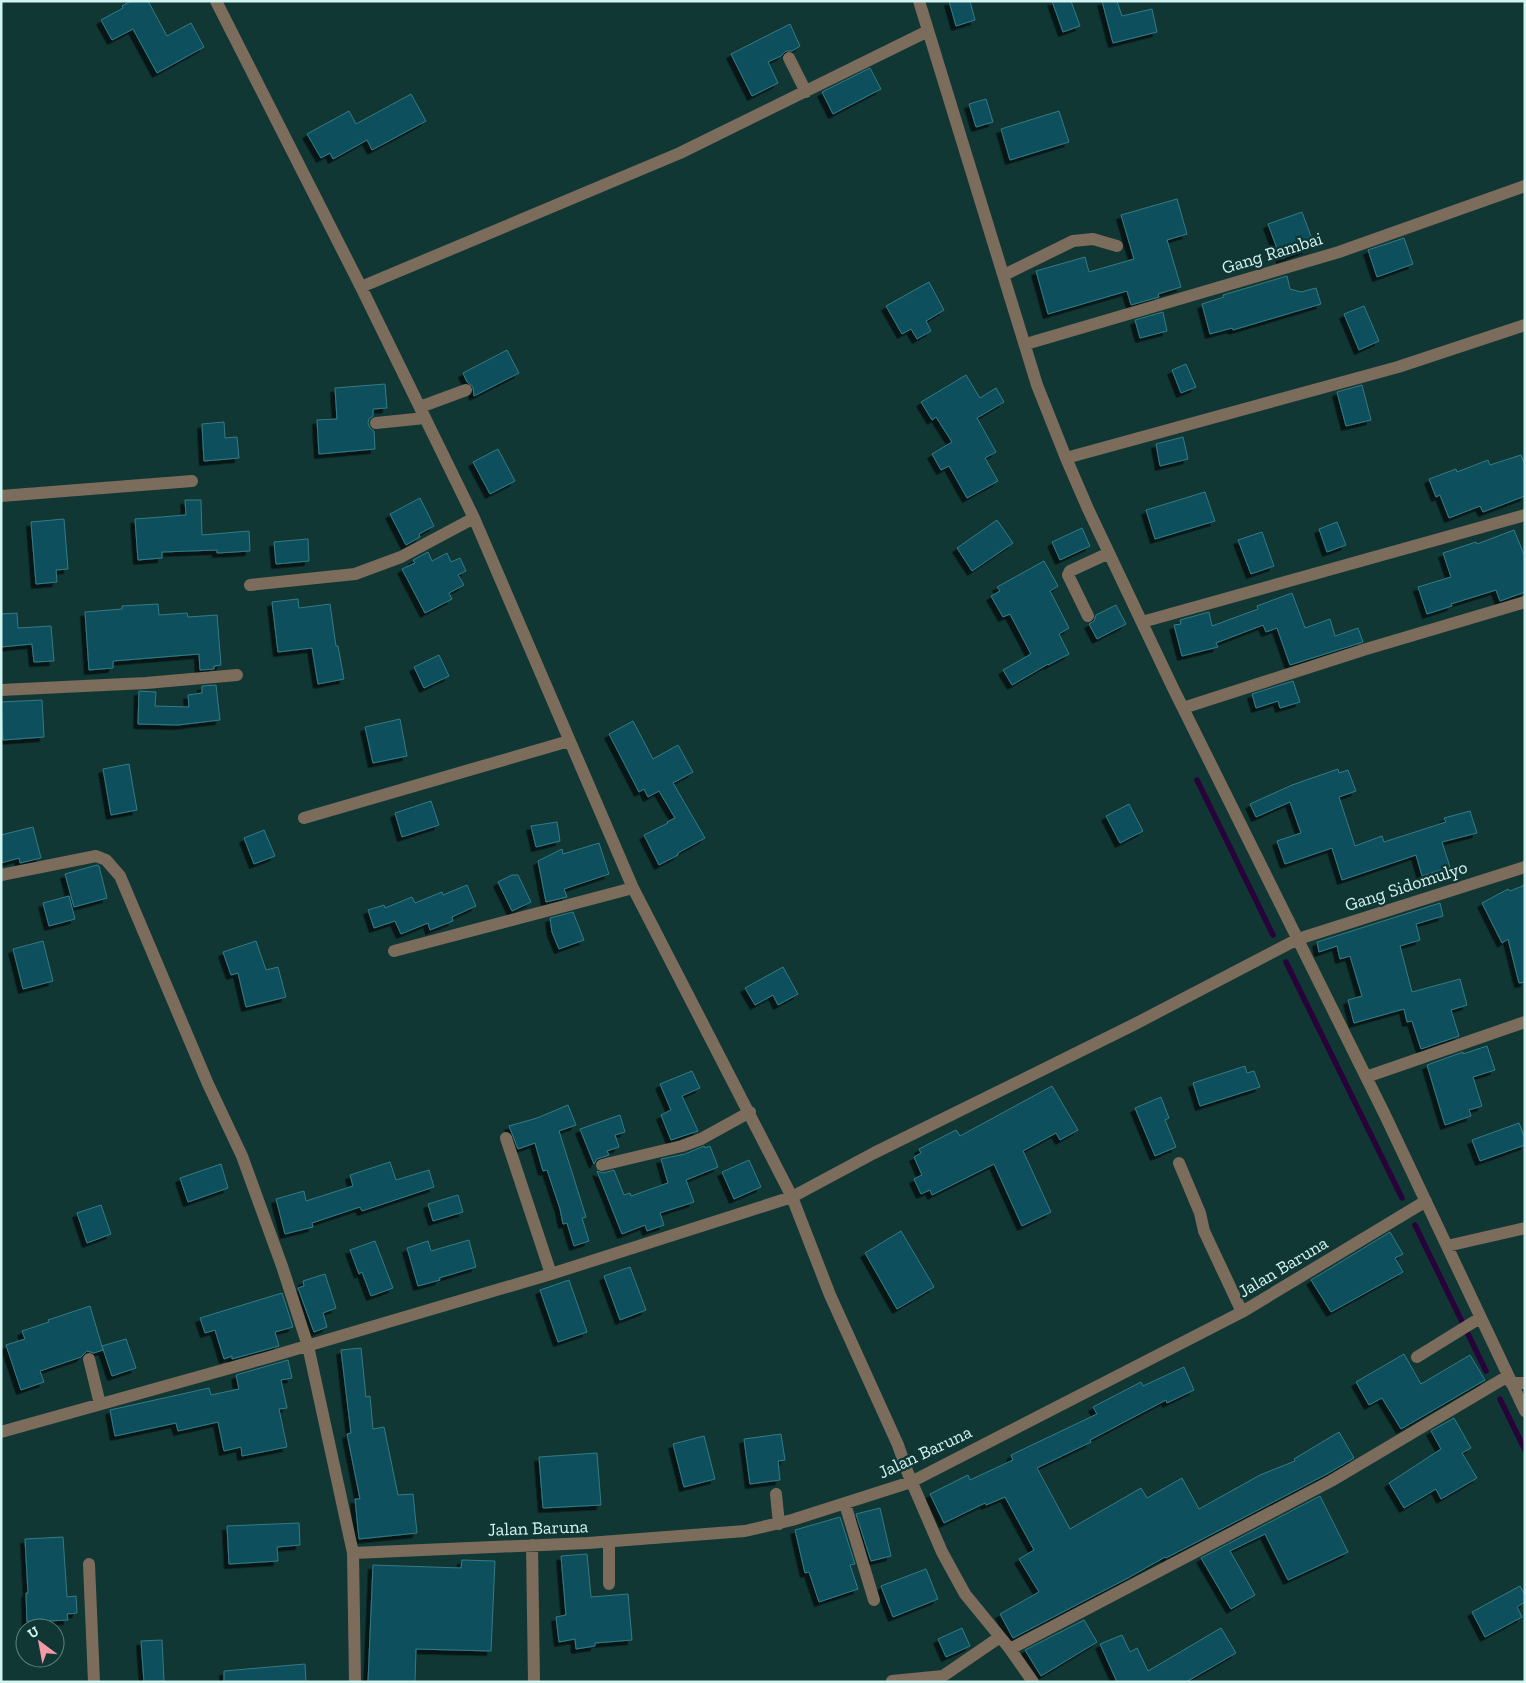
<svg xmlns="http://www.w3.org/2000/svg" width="1526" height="1683" viewBox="0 0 1526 1683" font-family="'Zilla Slab',serif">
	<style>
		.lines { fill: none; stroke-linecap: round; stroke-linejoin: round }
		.stream { stroke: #270339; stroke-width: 5.5 }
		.building { fill: #0a505b; stroke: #367a86; filter: url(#shadow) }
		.minor { stroke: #7b6c5b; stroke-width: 12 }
		.labels { text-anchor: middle; stroke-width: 5; stroke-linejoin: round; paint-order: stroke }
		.street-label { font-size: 18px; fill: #d3f5f2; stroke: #113735 }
	</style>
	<defs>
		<filter id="shadow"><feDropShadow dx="-4.5" dy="4.5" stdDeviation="0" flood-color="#0009"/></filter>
	</defs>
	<rect width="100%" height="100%" fill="#113735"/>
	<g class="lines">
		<!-- stream -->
		<path class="stream" d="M 1197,780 L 1273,935
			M 1286,962 L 1402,1198
			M 1415,1225 L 1486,1371
			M 1500,1399 L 1525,1450"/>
	</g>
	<!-- building -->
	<path class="building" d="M 131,1 L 148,1 L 167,36 L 191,23 L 204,47 L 157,73 L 133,29 L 112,40 L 101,20 L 123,8 L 122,6 Z
		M 949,1 L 970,1 L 975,20 L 956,26 Z
		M 1052,1 L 1071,1 L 1080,26 L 1063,32 Z
		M 1102,1 L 1117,1 L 1122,16 L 1152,9 L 1157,32 L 1113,43 Z
		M 790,24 L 800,46 L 792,51 L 786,51 L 781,56 L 768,62 L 778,83 L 752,96 L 731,54 Z
		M 870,68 L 881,89 L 833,114 L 822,92 Z
		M 411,94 L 426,121 L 372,150 L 367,140 L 333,159 L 330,153 L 321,158 L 307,134 L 349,111 L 356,124 Z
		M 986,99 L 993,122 L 976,127 L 969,104 Z
		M 1059,111 L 1069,142 L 1010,160 L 1001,129 Z
		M 1177,199 L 1187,234 L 1167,240 L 1181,287 L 1158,294 L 1159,297 L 1131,305 L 1127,291 L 1048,314 L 1036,271 L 1085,257 L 1089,272 L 1134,259 L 1121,215 Z
		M 1302,212 L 1313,242 L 1306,245 L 1307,249 L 1281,259 L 1268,224 Z
		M 1404,238 L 1413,264 L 1377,277 L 1368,250 Z
		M 1287,276 L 1290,289 L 1301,292 L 1316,288 L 1321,304 L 1233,330 L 1232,328 L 1210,334 L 1202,304 L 1224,297 L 1223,295 Z
		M 929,282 L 944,310 L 926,321 L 931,331 L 917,339 L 911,329 L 902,334 L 886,306 Z
		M 1364,306 L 1379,341 L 1359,350 L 1344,314 Z
		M 1163,312 L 1167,331 L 1140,338 L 1135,320 Z
		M 507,350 L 519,373 L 474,396 L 473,387 L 467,382 L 463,373 Z
		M 1186,364 L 1196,387 L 1181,393 L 1172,370 Z
		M 966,375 L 980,398 L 996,388 L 1004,402 L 977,418 L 996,452 L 985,458 L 998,481 L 967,498 L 949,466 L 941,470 L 932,454 L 952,442 L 936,417 L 932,420 L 921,402 Z
		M 385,384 L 387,408 L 373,409 L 373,416 L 369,419 L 368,423 L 370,428 L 374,431 L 375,449 L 319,454 L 317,420 L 337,419 L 335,388 Z
		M 1362,385 L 1371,420 L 1346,426 L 1337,392 Z
		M 224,422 L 225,438 L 237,437 L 239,458 L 204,461 L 202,424 Z
		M 1183,437 L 1188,459 L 1160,466 L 1156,444 Z
		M 498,449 L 515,481 L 490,494 L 473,462 Z
		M 1521,455 L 1525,465 L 1525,496 L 1483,512 L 1480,506 L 1449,518 L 1440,495 L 1436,497 L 1429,479 L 1456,469 L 1457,472 L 1488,460 L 1490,465 Z
		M 1205,492 L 1215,521 L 1155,539 L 1146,510 Z
		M 420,498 L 434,526 L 419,534 L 420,537 L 406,545 L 390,514 Z
		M 185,500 L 201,500 L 202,535 L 249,531 L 250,551 L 217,553 L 217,550 L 162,552 L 162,558 L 138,560 L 135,519 L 186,515 Z
		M 64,519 L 68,569 L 56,570 L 57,582 L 36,584 L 31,522 Z
		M 997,520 L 1013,543 L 972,571 L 957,548 Z
		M 1337,522 L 1346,545 L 1327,552 L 1319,529 Z
		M 1082,528 L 1090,546 L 1060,560 L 1052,542 Z
		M 1514,530 L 1525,557 L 1525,592 L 1500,601 L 1496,590 L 1451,604 L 1452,606 L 1427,614 L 1418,587 L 1451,577 L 1443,553 L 1476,542 L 1477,544 Z
		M 1262,532 L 1274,566 L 1251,574 L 1238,540 Z
		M 308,539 L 309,561 L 276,564 L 274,542 Z
		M 428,552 L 432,561 L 447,553 L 451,562 L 460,558 L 466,571 L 458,575 L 464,585 L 449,593 L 452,599 L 425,613 L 402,569 L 415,563 L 413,560 Z
		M 1044,561 L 1058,586 L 1050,591 L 1069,628 L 1059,634 L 1069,654 L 1048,665 L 1048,664 L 1012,685 L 1003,670 L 1031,654 L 1010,614 L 1003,617 L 991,596 L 1000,591 L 997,587 Z
		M 1292,593 L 1305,628 L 1330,619 L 1335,636 L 1358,628 L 1363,642 L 1290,665 L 1277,628 L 1266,632 L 1263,625 L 1216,643 L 1218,647 L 1182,656 L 1174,625 L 1181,624 L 1180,620 L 1209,612 L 1212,626 L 1258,609 L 1257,606 Z
		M 298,599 L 299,608 L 330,604 L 336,646 L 338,646 L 344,679 L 318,684 L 312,648 L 278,652 L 272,602 Z
		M 158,604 L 159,615 L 187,613 L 188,617 L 217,615 L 221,665 L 214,666 L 214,669 L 200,670 L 199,654 L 113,661 L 113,668 L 89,670 L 85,612 L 122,609 L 122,606 Z
		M 1116,605 L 1126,624 L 1097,639 L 1089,624 L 1094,621 L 1096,615 Z
		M 17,613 L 18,628 L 51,626 L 54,661 L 34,662 L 32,644 L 1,647 L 1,614 Z
		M 439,655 L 449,676 L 424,688 L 414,667 Z
		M 1293,681 L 1300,702 L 1280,708 L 1278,701 L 1256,708 L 1252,694 Z
		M 216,685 L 220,720 L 178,725 L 138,724 L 139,691 L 156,692 L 155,706 L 189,707 L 188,695 L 202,693 L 202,686 Z
		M 42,700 L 44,737 L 3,740 L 1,702 Z
		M 400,719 L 407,756 L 373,763 L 365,727 Z
		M 633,721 L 653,759 L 678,745 L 693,772 L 673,783 L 705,838 L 678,853 L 678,855 L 659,865 L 644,835 L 668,823 L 667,822 L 675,818 L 659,791 L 648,797 L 644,789 L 639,792 L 609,734 Z
		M 129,764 L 137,810 L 111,815 L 103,769 Z
		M 1338,769 L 1339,773 L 1348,770 L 1356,791 L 1339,797 L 1355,846 L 1382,836 L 1384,842 L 1446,822 L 1444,818 L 1470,811 L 1477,833 L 1442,842 L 1450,867 L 1422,876 L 1416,855 L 1342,880 L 1332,848 L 1285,864 L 1277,841 L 1301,833 L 1290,802 L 1256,817 L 1250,804 L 1292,785 Z
		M 431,801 L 439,825 L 402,837 L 395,813 Z
		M 1129,804 L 1143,831 L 1120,843 L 1106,816 Z
		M 557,822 L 560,841 L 536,847 L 531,826 Z
		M 33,827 L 41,858 L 20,863 L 19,858 L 1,863 L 1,835 Z
		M 264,830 L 275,856 L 254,864 L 244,838 Z
		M 599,843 L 609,874 L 564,889 L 567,897 L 546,902 L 538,861 L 562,849 L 563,854 Z
		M 97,865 L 99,866 L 107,898 L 74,907 L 65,874 Z
		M 512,875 L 518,875 L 531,902 L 512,911 L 498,882 Z
		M 467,885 L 476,906 L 452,917 L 453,921 L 430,930 L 428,923 L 401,934 L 395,921 L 374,928 L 368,910 L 384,905 L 385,908 L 412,897 L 415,903 L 442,892 L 443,895 Z
		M 1525,885 L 1525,982 L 1519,983 L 1508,939 L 1502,943 L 1482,903 L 1508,889 L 1510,891 Z
		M 69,896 L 75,919 L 49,926 L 43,903 Z
		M 1440,903 L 1443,916 L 1416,924 L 1420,940 L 1400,946 L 1412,992 L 1460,979 L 1467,1005 L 1451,1010 L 1459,1036 L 1421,1049 L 1412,1021 L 1407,1022 L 1404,1009 L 1354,1023 L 1348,1000 L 1362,996 L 1350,956 L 1340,959 L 1337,946 L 1319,952 L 1317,942 Z
		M 573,912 L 584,940 L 559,949 L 552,932 L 550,918 Z
		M 43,941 L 53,981 L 23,989 L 13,949 Z
		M 256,941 L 266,970 L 278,967 L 286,997 L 246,1007 L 238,973 L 231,975 L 223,952 Z
		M 783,967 L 798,994 L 778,1005 L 773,995 L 755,1005 L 745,988 Z
		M 1487,1046 L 1495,1070 L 1473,1077 L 1482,1106 L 1469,1110 L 1471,1116 L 1445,1125 L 1427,1065 L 1463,1052 L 1463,1054 Z
		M 1245,1066 L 1247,1073 L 1254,1071 L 1260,1087 L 1200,1106 L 1193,1083 Z
		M 692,1071 L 700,1088 L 682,1096 L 698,1131 L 671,1140 L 661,1115 L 671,1110 L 660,1084 Z
		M 1052,1086 L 1078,1130 L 1060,1140 L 1056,1133 L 1023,1151 L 1051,1212 L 1022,1226 L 994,1164 L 932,1195 L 930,1190 L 921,1194 L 914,1179 L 922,1175 L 914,1157 L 921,1153 L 919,1149 L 956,1130 L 960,1136 Z
		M 1161,1097 L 1169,1118 L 1165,1120 L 1176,1147 L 1155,1156 L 1135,1108 Z
		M 568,1105 L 576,1125 L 559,1131 L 586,1217 L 582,1218 L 589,1241 L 574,1246 L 567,1223 L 563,1224 L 560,1209 L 547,1170 L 543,1171 L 535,1143 L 518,1149 L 509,1126 L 537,1118 Z
		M 620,1115 L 625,1132 L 615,1135 L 619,1147 L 607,1151 L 609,1155 L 597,1159 L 594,1164 L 580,1129 Z
		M 1519,1123 L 1525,1139 L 1525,1145 L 1480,1161 L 1472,1140 Z
		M 704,1146 L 705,1148 L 710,1146 L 718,1167 L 686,1180 L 694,1202 L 660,1213 L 664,1225 L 647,1231 L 645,1225 L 622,1234 L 597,1171 L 603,1173 L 614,1170 L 624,1195 L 630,1193 L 631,1196 L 668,1183 L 661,1159 L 685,1154 Z
		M 749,1160 L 761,1187 L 734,1199 L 722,1172 Z
		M 390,1162 L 396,1180 L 429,1170 L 434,1187 L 362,1211 L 360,1207 L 312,1223 L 313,1227 L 285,1234 L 276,1199 L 304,1191 L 306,1201 L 353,1186 L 350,1175 Z
		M 221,1164 L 228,1188 L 188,1202 L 180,1178 Z
		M 458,1195 L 463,1212 L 433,1221 L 428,1204 Z
		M 101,1205 L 111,1234 L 87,1243 L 77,1213 Z
		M 901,1231 L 934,1287 L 897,1309 L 865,1253 Z
		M 1390,1232 L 1403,1254 L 1395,1258 L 1403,1272 L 1331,1312 L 1311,1280 Z
		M 469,1240 L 476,1267 L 439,1278 L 440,1280 L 418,1286 L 407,1248 L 428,1241 L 431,1251 Z
		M 375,1241 L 393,1288 L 371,1296 L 362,1272 L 359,1274 L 350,1250 Z
		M 630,1267 L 646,1310 L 620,1320 L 604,1276 Z
		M 325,1274 L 336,1308 L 323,1313 L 327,1327 L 314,1332 L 298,1288 L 304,1286 L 303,1281 Z
		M 569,1280 L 587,1332 L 558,1342 L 540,1290 Z
		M 282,1293 L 293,1327 L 275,1332 L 279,1346 L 232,1359 L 232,1356 L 224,1359 L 215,1330 L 205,1333 L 200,1318 Z
		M 90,1306 L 103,1350 L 94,1353 L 87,1351 L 81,1357 L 40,1371 L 44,1382 L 21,1390 L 6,1345 L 25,1339 L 22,1331 L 49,1322 L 48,1320 Z
		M 126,1339 L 136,1368 L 112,1376 L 102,1346 Z
		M 361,1348 L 366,1397 L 370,1396 L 373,1429 L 384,1427 L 398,1495 L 413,1494 L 417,1533 L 359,1539 L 355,1499 L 360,1499 L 347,1434 L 351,1433 L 341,1350 Z
		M 1404,1354 L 1421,1384 L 1470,1355 L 1485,1380 L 1401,1429 L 1382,1398 L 1369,1405 L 1356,1382 Z
		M 288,1360 L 292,1378 L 281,1380 L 287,1408 L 279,1409 L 287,1447 L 242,1456 L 241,1447 L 224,1451 L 218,1422 L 178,1431 L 176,1423 L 115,1436 L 110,1410 L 209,1388 L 211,1395 L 239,1389 L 236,1375 Z
		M 1184,1367 L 1194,1390 L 1167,1403 L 1166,1400 L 1090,1440 L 1091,1442 L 1037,1468 L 1070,1529 L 1141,1488 L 1147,1498 L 1182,1478 L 1199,1509 L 1260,1475 L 1295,1461 L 1294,1459 L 1339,1432 L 1354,1458 L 1327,1474 L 1193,1544 L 1166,1558 L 1165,1557 L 1128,1578 L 1013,1638 L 1000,1614 L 1039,1592 L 1019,1559 L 1034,1550 L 1005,1497 L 986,1505 L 985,1503 L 944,1523 L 930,1494 L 968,1475 L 970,1480 L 1013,1460 L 1011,1455 L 1097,1414 L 1093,1407 L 1141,1382 L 1143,1386 Z
		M 1454,1418 L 1471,1448 L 1462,1453 L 1477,1478 L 1441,1499 L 1436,1489 L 1404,1508 L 1389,1483 L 1441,1449 L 1431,1431 Z
		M 781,1434 L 785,1460 L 778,1461 L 780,1480 L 750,1484 L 744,1439 Z
		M 704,1436 L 715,1479 L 684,1487 L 673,1444 Z
		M 597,1453 L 601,1505 L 543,1508 L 539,1457 Z
		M 1320,1496 L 1348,1552 L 1288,1580 L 1265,1534 L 1230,1551 L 1255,1595 L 1231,1609 L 1201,1558 Z
		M 880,1508 L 891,1556 L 871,1561 L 856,1514 Z
		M 840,1517 L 855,1564 L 850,1565 L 858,1589 L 819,1602 L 809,1572 L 805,1573 L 795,1530 Z
		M 299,1523 L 300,1545 L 277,1547 L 278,1561 L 229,1564 L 227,1526 Z
		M 63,1537 L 67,1597 L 76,1596 L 77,1613 L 67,1614 L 68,1620 L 27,1622 L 26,1593 L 28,1593 L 25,1539 Z
		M 587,1554 L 591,1597 L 628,1594 L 632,1640 L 595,1643 L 595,1646 L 576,1649 L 575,1639 L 559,1642 L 556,1617 L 566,1615 L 561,1556 Z
		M 462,1560 L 495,1561 L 491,1651 L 416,1649 L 415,1682 L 368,1682 L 373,1565 L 461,1568 Z
		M 926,1569 L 938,1599 L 893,1617 L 881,1586 Z
		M 1520,1586 L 1525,1595 L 1525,1602 L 1517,1607 L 1522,1617 L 1485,1637 L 1472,1612 Z
		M 1084,1620 L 1097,1642 L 1041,1676 L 1025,1650 Z
		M 962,1628 L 970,1646 L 946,1657 L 938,1639 Z
		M 1221,1628 L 1236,1653 L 1186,1682 L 1117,1682 L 1100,1644 L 1122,1635 L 1130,1652 L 1137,1648 L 1148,1671 Z
		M 162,1640 L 164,1681 L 144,1682 L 141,1641 Z
		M 305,1664 L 306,1682 L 224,1682 L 224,1671 Z"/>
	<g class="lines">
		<!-- minor -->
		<path class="minor" d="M 216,1 L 361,287 L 474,518 L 633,888 L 792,1197 L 830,1295 L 898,1445 L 907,1471 L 942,1552 L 965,1594 L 1010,1649 L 1033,1682
			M 919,1 L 1037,385 L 1066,458 L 1088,509 L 1173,688 L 1384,1113 L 1525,1411
			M 789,58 L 806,92
			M 1004,275 L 1073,241 L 1093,239 L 1117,246
			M 361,287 L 680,153 L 928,31
			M 1026,344 L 1339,252 L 1525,186
			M 420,407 L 466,390
			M 376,423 L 425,418
			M 1066,458 L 1398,367 L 1525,325
			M 1,496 L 192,481
			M 250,585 L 355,574 L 401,557 L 474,518
			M 1088,616 L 1068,575 L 1070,571 L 1109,553
			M 1142,622 L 1525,515
			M 1,690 L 146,683 L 237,675
			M 1183,708 L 1363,650 L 1525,602
			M 304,818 L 569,741
			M 1,875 L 96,856 L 106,860 L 120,876 L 208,1084 L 242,1156 L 282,1266 L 308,1346 L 353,1553 L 355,1682
			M 394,951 L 633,888
			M 1366,1077 L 1525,1022
			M 506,1138 L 551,1274
			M 1179,1163 L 1200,1213 L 1204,1231 L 1242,1312
			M 602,1165 L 682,1146 L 701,1139 L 750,1112
			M 1447,1246 L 1525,1228
			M 1417,1357 L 1480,1318
			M 89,1359 L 100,1404
			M 1511,1383 L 1525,1383
			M 1,1432 L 266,1358 L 551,1274 L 792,1197 L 874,1153 L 1133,1025 L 1298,939 L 1525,867
			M 776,1494 L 779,1524
			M 845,1504 L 874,1600
			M 609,1542 L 609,1584
			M 532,1545 L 534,1682
			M 353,1553 L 588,1543 L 745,1531 L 792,1520 L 911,1482 L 1242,1312 L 1426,1201
			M 89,1564 L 94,1682
			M 1010,1649 L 1331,1481 L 1508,1376
			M 892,1681 L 943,1676 L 1000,1637"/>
	</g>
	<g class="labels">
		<!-- street labels -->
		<g class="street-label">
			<text transform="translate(1272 253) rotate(-17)" y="6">Gang Rambai</text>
			<text transform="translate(1406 886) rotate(-18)" y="6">Gang Sidomulyo</text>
			<text transform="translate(1283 1267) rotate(-31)" y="6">Jalan Baruna</text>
			<text transform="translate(925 1452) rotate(-25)" y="6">Jalan Baruna</text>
			<text transform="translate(538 1528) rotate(-2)" y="6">Jalan Baruna</text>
		</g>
	</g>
	<!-- border -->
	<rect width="1526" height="1683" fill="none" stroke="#d3f5f2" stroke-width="5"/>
	<!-- north arrow -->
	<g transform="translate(40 1643) rotate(328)"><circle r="24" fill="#113735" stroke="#5f8381"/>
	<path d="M0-4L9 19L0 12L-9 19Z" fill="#f49aa7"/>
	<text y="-8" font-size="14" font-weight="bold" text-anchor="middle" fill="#d3f5f2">U</text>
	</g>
</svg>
